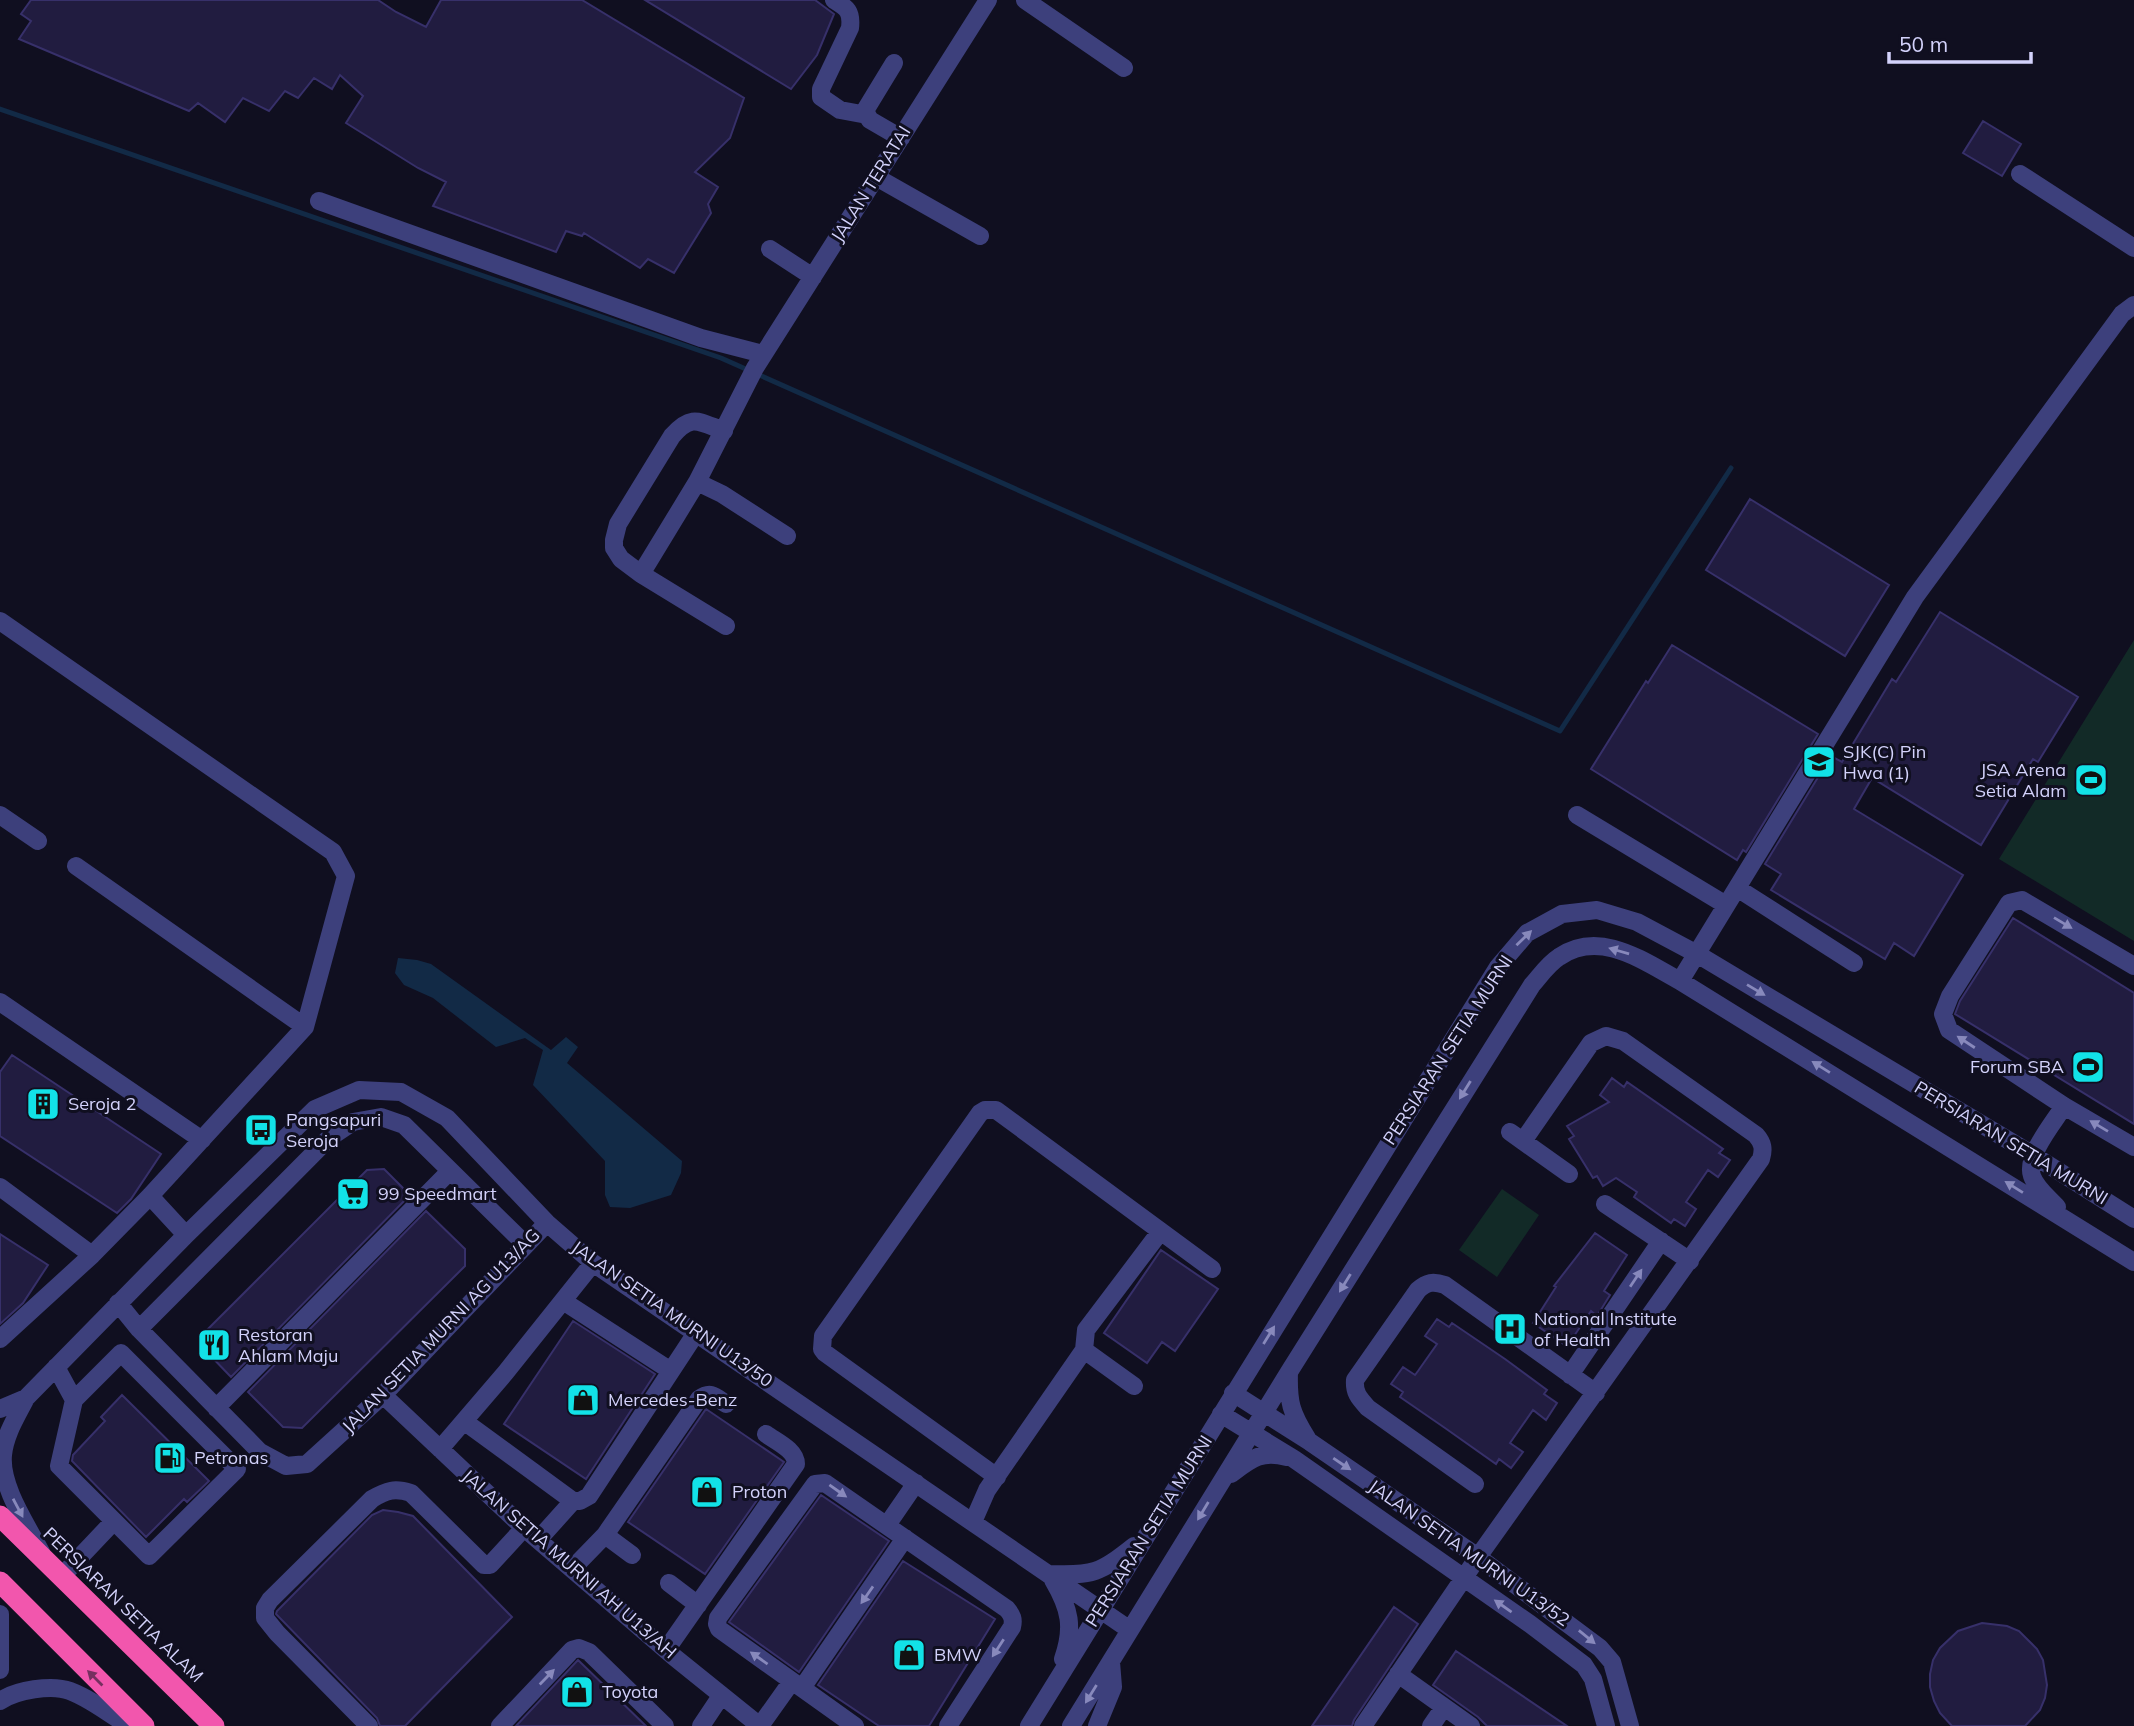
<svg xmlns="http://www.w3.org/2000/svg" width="2134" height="1726" viewBox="0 0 2134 1726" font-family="Mulish,sans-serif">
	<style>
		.green { fill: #122a27 }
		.water { fill: #122a46 }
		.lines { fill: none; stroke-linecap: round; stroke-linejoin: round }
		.stream { stroke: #122a46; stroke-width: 5 }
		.building { fill: #211c40; stroke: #37306a; stroke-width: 2 }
		.minor { stroke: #3d407c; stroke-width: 18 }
		.highway { stroke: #f256ad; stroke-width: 21 }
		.oneway { fill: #8889bc }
		.oneway2 { fill: #762f5f }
		.labels { text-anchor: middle; stroke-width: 6; stroke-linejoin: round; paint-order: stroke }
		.street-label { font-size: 18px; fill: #d3d2fb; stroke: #100f20 }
		.poi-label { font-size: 18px; fill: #d3d2fb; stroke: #100f20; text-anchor: start }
	</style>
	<rect width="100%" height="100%" fill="#100f20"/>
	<!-- green -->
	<path class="green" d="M 2134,640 L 2134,941 L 1999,859 Z
		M 1502,1189 L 1539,1215 L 1497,1277 L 1459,1250 Z"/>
	<!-- water -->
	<path class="water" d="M 398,958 L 417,960 L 431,964 L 551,1050 L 566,1037 L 578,1047 L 567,1063 L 682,1161 L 681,1173 L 671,1195 L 630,1208 L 610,1207 L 605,1195 L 605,1161 L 533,1085 L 543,1050 L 525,1038 L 496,1047 L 433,998 L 404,985 L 395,973 Z"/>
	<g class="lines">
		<!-- stream -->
		<path class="stream" d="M 0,109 L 721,358 L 1560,731 L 1731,468"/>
	</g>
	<!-- building -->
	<path class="building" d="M 31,0 L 378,0 L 396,12 L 426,27 L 441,0 L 582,0 L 744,98 L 730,138 L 695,172 L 718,187 L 708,204 L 711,213 L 674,273 L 648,259 L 640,268 L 584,233 L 582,236 L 566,231 L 556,252 L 433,206 L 446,182 L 418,168 L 346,123 L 363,96 L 340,75 L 332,89 L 314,78 L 298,98 L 285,91 L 269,111 L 243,98 L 225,122 L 198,103 L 189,111 L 19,39 L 31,21 L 21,14 Z
		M 645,0 L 815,0 L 834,14 L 817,55 L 791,89 Z
		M 1983,121 L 2021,144 L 2002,176 L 1963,153 Z
		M 1750,499 L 1889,585 L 1845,656 L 1706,570 Z
		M 1940,612 L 2078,697 L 2038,762 L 2033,759 L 1981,845 L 1872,778 L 1854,809 L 1963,875 L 1914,956 L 1894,943 L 1885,959 L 1771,890 L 1781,874 L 1765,864 L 1831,756 L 1842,762 L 1892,679 L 1896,682 Z
		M 1672,645 L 1818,734 L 1746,852 L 1743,850 L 1737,860 L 1591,769 L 1646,681 L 1648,683 Z
		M 2013,918 L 2134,993 L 2134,1124 L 1955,1014 L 1960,1001 Z
		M 12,1055 L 161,1154 L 131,1199 L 117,1213 L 0,1136 L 0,1072 Z
		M 1612,1078 L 1624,1087 L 1627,1082 L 1723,1149 L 1719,1153 L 1730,1160 L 1718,1177 L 1708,1170 L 1686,1202 L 1696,1209 L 1685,1226 L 1674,1219 L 1671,1223 L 1634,1197 L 1637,1192 L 1616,1178 L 1603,1186 L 1597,1176 L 1593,1178 L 1569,1139 L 1574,1136 L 1567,1126 L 1609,1102 L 1600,1095 Z
		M 384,1169 L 410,1195 L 231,1377 L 206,1351 L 205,1332 L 367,1170 Z
		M 426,1211 L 465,1249 L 465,1266 L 302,1428 L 283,1427 L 248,1392 Z
		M 1595,1233 L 1627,1255 L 1604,1291 L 1610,1295 L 1597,1316 L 1591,1311 L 1574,1336 L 1572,1335 L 1565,1345 L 1533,1323 L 1556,1287 L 1554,1286 Z
		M 0,1234 L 48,1265 L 23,1303 L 0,1324 Z
		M 1161,1250 L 1218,1289 L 1175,1351 L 1162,1342 L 1147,1363 L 1104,1333 Z
		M 1437,1319 L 1449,1327 L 1452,1323 L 1505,1359 L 1547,1390 L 1544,1394 L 1557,1403 L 1546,1420 L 1533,1410 L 1510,1443 L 1523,1452 L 1511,1468 L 1499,1459 L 1496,1464 L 1445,1428 L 1400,1397 L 1403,1392 L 1391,1384 L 1403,1367 L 1415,1375 L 1418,1371 L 1437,1344 L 1425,1336 Z
		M 573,1321 L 655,1374 L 586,1479 L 504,1424 Z
		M 122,1395 L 209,1481 L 187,1502 L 184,1499 L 146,1537 L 72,1461 L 73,1455 L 105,1421 L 101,1417 Z
		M 706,1409 L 784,1462 L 705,1574 L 628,1522 Z
		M 821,1495 L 889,1541 L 799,1672 L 729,1622 Z
		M 383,1510 L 398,1512 L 413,1516 L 512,1617 L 405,1726 L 380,1726 L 377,1718 L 276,1614 L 277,1611 L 372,1515 Z
		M 903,1561 L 995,1619 L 929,1726 L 879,1726 L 818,1685 Z
		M 1394,1607 L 1418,1624 L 1354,1720 L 1352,1726 L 1312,1726 Z
		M 1982,1623 L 2007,1626 L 2019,1631 L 2037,1649 L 2043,1660 L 2047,1685 L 2045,1698 L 2040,1710 L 2025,1726 L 1952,1726 L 1940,1713 L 1934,1701 L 1930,1687 L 1930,1674 L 1933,1660 L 1940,1648 L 1958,1631 Z
		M 1456,1651 L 1567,1726 L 1487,1726 L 1478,1717 L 1433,1685 Z
		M 578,1660 L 646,1726 L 516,1726 Z"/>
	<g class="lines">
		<!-- minor -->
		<path class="minor" d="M 834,0 C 847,8 852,11 850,28 L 821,89 L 821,97 L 840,110 L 867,115
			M 1025,0 L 1124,68
			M 894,63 L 866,109 L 867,115 L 870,120 L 901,138
			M 2020,174 L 2134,248
			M 876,177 L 980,236
			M 319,201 L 701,338 L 763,354
			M 770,249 L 813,277
			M 724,431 C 699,422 692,413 672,436 L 618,524 L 614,540 L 614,548 L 621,559 L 641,574 L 726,626
			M 787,536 L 722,494 L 697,482 L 755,368 L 988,0
			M 641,574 L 697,482
			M 0,621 L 333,852 L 346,876 L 305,1027 L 150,1196 L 92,1255 L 0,1339
			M 0,815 L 38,841
			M 1577,815 L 1726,905
			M 76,866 L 305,1027
			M 1737,888 L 1854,963
			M 2134,966 L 2022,900 L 2009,903 L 1950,996 L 1943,1014 L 1949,1030 L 2064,1106 L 2134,1147
			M 1680,981 L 1915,597 L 2122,314 L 2134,305
			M 0,1002 L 202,1140
			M 1510,1132 L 1569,1174
			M 0,1187 L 92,1255
			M 150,1196 L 186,1235
			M 1605,1204 L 1690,1261
			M 2057,1207 C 2049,1198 2036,1188 2032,1176 C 2025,1156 2054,1122 2064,1106
			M 563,1301 L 671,1371
			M 118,1303 L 139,1329 L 260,1452 L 286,1466 L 307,1464 L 383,1395 L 547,1223
			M 139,1329 L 329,1138 L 353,1122 L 381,1117 L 404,1125 L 526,1245
			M 1084,1350 L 1134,1386
			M 121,1353 L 237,1469 L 149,1556 L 59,1466 L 74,1400 Z
			M 56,1367 L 74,1400
			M 1289,1372 C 1288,1402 1291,1413 1307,1438
			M 1570,1375 L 1661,1241
			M 1233,1393 L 1310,1442 L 1478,1557 L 1600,1648 L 1612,1662 L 1630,1726
			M 383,1395 L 524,1528 L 673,1656 L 760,1726 L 792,1681
			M 216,1408 L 450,1171
			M 0,1409 L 26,1398
			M 1221,1414 L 1294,1459 L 1530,1624 L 1584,1665 L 1593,1679 L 1606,1726
			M 465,1422 L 573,1501 L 580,1501 L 589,1496 L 696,1333
			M 440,1449 L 506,1372 L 593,1263
			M 1231,1474 C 1251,1459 1261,1450 1287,1457
			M 997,1477 L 825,1353 L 822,1349 L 823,1336 L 980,1113 L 985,1110 L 996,1110 L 1212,1269
			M 1475,1484 L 1368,1408 C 1359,1398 1354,1393 1355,1380 L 1418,1290 C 1427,1282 1433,1281 1445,1285 L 1596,1393
			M 973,1522 L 987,1490 L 1084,1350 L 1086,1330 L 1160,1232
			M 887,1525 L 916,1483
			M 605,1535 L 632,1555
			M 538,1540 L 573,1501
			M 41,1552 C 27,1525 0,1486 3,1455 C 5,1434 17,1416 26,1398 L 186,1235 L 315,1109 L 359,1090 L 401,1092 L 447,1118 L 547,1223 L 593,1263 L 1130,1630
			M 572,1569 L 605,1535 L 699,1399 C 711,1390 716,1397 726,1404
			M 1049,1574 C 1093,1576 1100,1573 1134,1546
			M 62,1576 L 114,1521
			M 1053,1580 C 1070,1609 1074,1627 1063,1659
			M 669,1583 L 698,1605
			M 0,1614 L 0,1670
			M 666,1650 L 796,1464 C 796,1450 777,1442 766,1434
			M 1398,1674 L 1471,1726
			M 802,1688 L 905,1538
			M 0,1701 C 16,1690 52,1684 70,1691 C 91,1699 110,1714 128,1726
			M 369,1726 L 277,1633 L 265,1618 L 265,1608 L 270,1600 L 372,1499 C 387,1490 395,1488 411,1493 L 484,1565 L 490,1565 L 524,1528
			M 500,1726 L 572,1650 L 579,1648 L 589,1652 L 665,1726
			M 701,1726 L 721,1696
			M 855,1726 L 719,1629 L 717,1624 L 718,1618 L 815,1484 L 825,1483 L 1007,1609 C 1012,1615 1014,1619 1012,1627 L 948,1726
			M 1029,1726 L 1498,967 L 1527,933 L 1562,914 L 1597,910 L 1637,922 L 1697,954 L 2033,1155 L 2134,1219
			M 1071,1726 L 1289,1372 L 1532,985 C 1540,976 1548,964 1559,957 C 1600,929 1643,961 1680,981 L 2134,1262
			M 1097,1726 L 1113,1687 L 1111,1662
			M 1363,1726 L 1478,1557 L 1761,1159 C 1764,1149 1763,1143 1756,1135 L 1623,1041 L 1606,1036 L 1591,1043 L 1523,1141
			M 1431,1726 L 1444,1707"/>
		<!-- highway -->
		<path class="highway" d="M 0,1516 L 214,1726
			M 0,1582 L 144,1726"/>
	</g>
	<!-- one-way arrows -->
	<defs><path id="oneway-solid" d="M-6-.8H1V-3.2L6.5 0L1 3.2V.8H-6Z" transform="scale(1.75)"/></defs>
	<g class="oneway">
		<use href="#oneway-solid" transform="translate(2063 923) rotate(31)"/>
		<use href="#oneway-solid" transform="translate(1524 938) rotate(-44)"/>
		<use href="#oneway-solid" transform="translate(1619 951) rotate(-164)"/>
		<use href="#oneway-solid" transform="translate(1756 990) rotate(31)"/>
		<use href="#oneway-solid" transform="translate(1966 1042) rotate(-147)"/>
		<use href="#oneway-solid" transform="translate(1821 1067) rotate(-148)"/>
		<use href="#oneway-solid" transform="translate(1465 1090) rotate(122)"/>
		<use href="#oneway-solid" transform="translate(2099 1126) rotate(-149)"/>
		<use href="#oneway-solid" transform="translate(2014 1187) rotate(-148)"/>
		<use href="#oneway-solid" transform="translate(1636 1278) rotate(-56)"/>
		<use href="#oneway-solid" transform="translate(1345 1283) rotate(122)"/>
		<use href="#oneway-solid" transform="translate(1269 1335) rotate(-58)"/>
		<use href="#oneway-solid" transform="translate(1342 1464) rotate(34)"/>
		<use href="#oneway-solid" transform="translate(838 1491) rotate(35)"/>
		<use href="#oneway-solid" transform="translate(18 1508) rotate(62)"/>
		<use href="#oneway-solid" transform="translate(1203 1511) rotate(121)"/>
		<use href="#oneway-solid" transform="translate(867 1595) rotate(125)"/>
		<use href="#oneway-solid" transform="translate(1503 1606) rotate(-145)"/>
		<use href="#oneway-solid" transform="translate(1587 1637) rotate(39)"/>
		<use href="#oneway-solid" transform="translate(998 1648) rotate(123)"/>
		<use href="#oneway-solid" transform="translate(759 1658) rotate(-145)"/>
		<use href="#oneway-solid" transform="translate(547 1677) rotate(-46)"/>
		<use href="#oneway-solid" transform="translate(1091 1694) rotate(122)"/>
	</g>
	<use class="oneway2" href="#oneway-solid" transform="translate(95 1678) rotate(-135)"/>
	<!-- icons -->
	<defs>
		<symbol id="school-square" viewBox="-11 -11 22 22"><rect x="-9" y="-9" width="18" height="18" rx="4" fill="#12e2e7" stroke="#100f20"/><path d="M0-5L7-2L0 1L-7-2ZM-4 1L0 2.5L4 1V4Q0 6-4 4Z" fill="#111"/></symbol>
		<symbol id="stadium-square" viewBox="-11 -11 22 22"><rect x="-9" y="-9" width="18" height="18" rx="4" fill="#12e2e7" stroke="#100f20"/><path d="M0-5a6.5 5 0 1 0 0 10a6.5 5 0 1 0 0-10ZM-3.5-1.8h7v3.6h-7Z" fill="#111"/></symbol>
		<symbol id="building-square" viewBox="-11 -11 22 22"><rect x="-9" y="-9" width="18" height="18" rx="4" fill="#12e2e7" stroke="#100f20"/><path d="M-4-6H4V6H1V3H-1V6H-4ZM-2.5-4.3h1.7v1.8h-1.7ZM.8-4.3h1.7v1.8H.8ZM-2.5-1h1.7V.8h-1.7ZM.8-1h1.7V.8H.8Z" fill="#111"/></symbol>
		<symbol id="bus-square" viewBox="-11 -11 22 22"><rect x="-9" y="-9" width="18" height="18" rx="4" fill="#12e2e7" stroke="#100f20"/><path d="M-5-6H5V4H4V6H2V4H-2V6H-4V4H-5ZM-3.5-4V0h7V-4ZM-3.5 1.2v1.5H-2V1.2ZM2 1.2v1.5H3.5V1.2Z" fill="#111"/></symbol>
		<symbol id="supermarket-square" viewBox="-11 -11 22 22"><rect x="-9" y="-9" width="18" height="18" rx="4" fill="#12e2e7" stroke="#100f20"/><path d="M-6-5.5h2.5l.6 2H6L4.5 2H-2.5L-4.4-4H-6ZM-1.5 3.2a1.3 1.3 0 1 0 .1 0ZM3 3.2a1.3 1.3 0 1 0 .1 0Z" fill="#111"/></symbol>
		<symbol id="hospital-square" viewBox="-11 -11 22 22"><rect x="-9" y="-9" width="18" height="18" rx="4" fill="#12e2e7" stroke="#100f20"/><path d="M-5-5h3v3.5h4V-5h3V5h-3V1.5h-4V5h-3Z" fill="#111"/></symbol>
		<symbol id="restaurant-square" viewBox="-11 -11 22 22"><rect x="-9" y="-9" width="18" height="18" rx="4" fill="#12e2e7" stroke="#100f20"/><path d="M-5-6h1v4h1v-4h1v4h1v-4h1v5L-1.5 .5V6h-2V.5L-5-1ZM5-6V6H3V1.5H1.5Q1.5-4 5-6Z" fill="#111"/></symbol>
		<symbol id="shop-square" viewBox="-11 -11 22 22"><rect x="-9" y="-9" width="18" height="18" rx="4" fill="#12e2e7" stroke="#100f20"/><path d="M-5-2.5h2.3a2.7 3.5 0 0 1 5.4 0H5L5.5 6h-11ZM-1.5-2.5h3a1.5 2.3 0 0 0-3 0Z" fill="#111"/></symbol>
		<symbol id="fuel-square" viewBox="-11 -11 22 22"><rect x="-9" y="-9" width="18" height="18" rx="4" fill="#12e2e7" stroke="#100f20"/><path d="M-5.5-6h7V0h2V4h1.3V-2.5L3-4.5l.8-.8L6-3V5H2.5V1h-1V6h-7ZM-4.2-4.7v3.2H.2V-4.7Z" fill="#111"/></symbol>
	</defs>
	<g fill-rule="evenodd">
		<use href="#school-square" x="1800" y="743" width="38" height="38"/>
		<use href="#stadium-square" x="2072" y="761" width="38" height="38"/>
		<use href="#stadium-square" x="2069" y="1048" width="38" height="38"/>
		<use href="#building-square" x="24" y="1085" width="38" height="38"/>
		<use href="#bus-square" x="242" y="1111" width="38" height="38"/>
		<use href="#supermarket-square" x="334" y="1175" width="38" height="38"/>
		<use href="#hospital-square" x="1491" y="1310" width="38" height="38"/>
		<use href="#restaurant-square" x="195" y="1326" width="38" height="38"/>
		<use href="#shop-square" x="564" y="1381" width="38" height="38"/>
		<use href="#fuel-square" x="151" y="1439" width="38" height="38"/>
		<use href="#shop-square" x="688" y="1473" width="38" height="38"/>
		<use href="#shop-square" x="890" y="1636" width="38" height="38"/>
		<use href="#shop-square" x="558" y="1673" width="38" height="38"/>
	</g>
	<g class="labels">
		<!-- street labels -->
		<g class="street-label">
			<text transform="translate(871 184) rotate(-58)" y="6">JALAN TERATAI</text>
			<text transform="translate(1448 1050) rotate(-57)" y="6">PERSIARAN SETIA MURNI</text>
			<text transform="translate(2011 1143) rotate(31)" y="6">PERSIARAN SETIA MURNI</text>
			<text transform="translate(672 1314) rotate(35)" y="6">JALAN SETIA MURNI U13/50</text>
			<text transform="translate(441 1331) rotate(-46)" y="6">JALAN SETIA MURNI AG U13/AG</text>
			<text transform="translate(1149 1531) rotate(-58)" y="6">PERSIARAN SETIA MURNI</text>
			<text transform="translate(1469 1553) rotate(35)" y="6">JALAN SETIA MURNI U13/52</text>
			<text transform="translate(569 1564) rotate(41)" y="6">JALAN SETIA MURNI AH U13/AH</text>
			<text transform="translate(123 1605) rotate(44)" y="6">PERSIARAN SETIA ALAM</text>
		</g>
		<!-- poi labels -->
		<g class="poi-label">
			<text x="1843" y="758">SJK(C) Pin<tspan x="1843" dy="21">Hwa (1)</tspan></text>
			<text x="2066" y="776" text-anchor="end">JSA Arena<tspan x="2066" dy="21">Setia Alam</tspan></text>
			<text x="2064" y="1073" text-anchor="end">Forum SBA</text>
			<text x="68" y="1110">Seroja 2</text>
			<text x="286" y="1126">Pangsapuri<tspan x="286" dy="21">Seroja</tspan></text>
			<text x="378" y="1200">99 Speedmart</text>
			<text x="1534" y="1325">National Institute<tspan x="1534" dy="21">of Health</tspan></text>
			<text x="238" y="1341">Restoran<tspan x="238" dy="21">Ahlam Maju</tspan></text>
			<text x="608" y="1406">Mercedes-Benz</text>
			<text x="194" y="1464">Petronas</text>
			<text x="732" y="1498">Proton</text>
			<text x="934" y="1661">BMW</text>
			<text x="602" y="1698">Toyota</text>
		</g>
	</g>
	<!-- scale -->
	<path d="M1889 52v10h142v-10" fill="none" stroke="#d3d2fb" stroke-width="3.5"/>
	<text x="1899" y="52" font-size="21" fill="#d3d2fb" stroke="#100f20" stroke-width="5" paint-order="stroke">50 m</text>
</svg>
